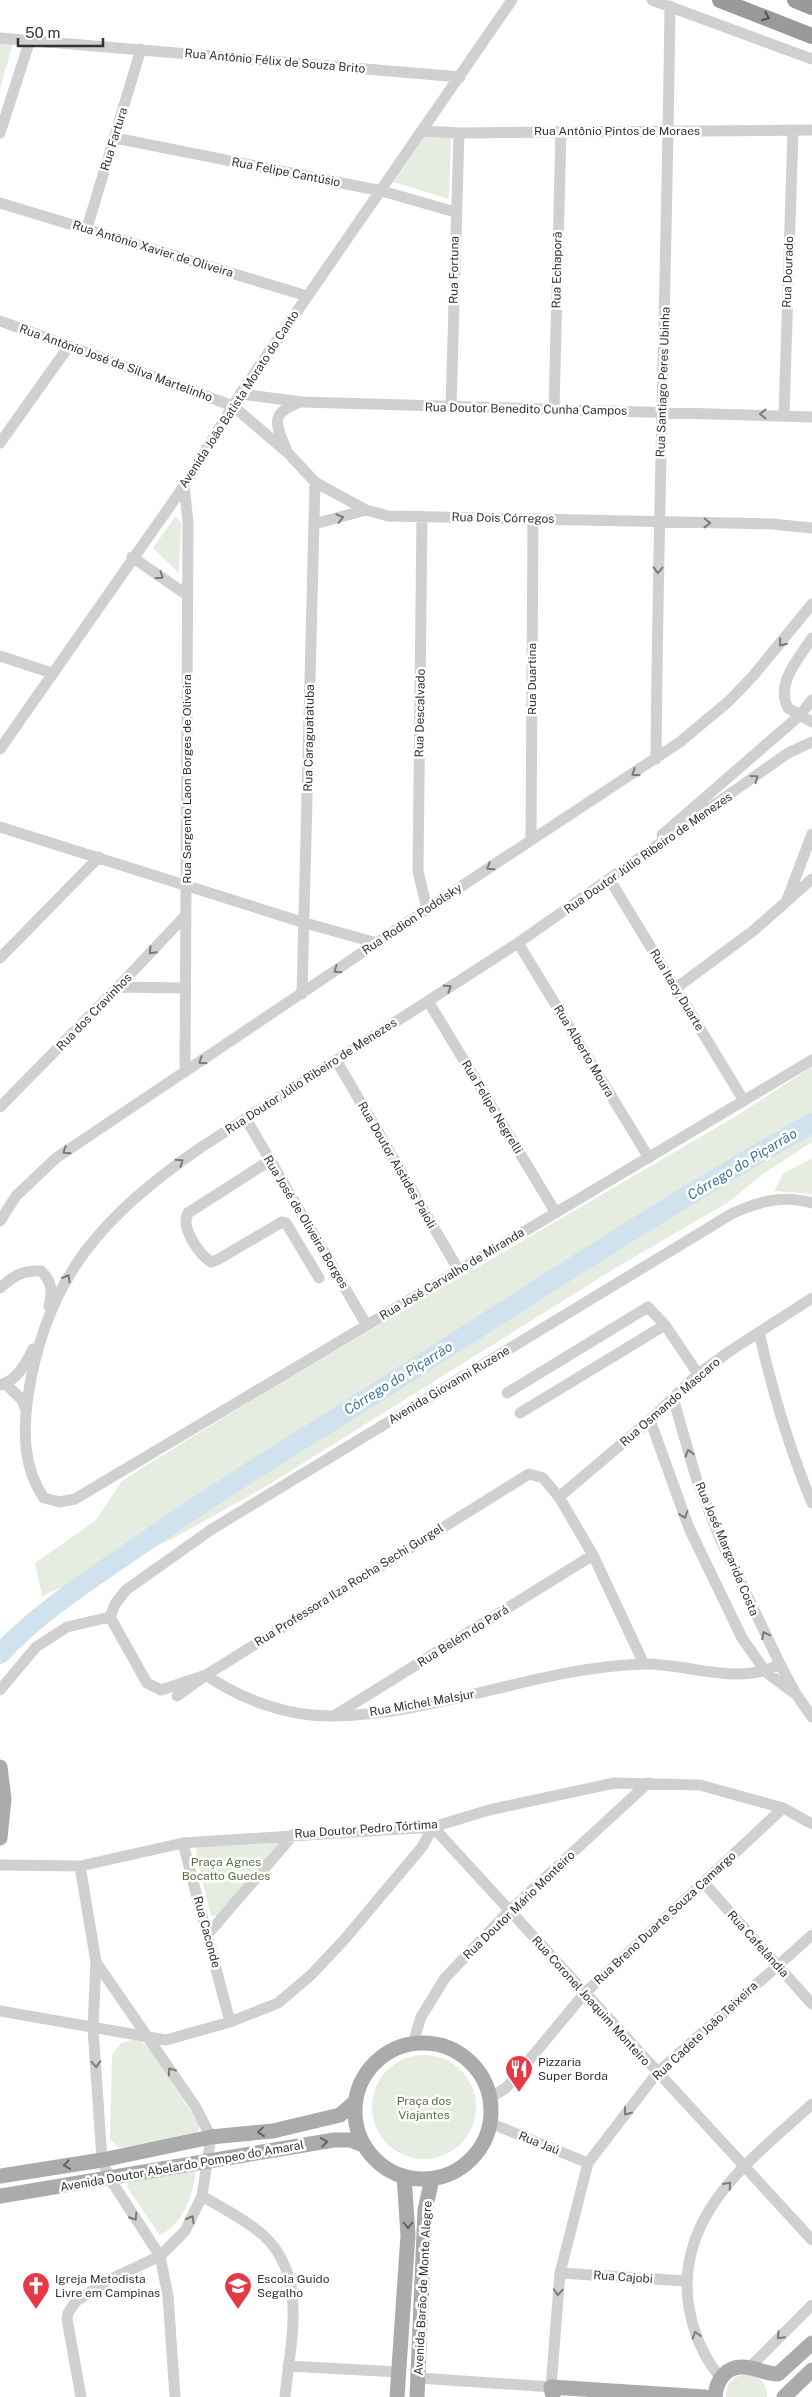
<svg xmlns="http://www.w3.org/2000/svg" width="812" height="2397" viewBox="0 0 812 2397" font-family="'Public Sans',sans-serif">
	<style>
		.green { fill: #e6ecdf }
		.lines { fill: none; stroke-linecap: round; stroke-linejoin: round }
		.river { stroke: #cfe2ee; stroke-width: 20 }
		.minor { stroke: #d0d0d0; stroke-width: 11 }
		.major { stroke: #ababab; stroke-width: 15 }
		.highway { stroke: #9a9a9a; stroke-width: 16 }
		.oneway { stroke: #525252 }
		.oneway2 { stroke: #7a7a7a }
		.oneway3 { stroke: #636363 }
		.labels { text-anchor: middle; stroke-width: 5; stroke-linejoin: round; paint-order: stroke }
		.street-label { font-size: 12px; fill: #333; stroke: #fff }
		.park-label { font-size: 12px; fill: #56703f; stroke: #fff }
		.poi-label { font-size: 12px; fill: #333; stroke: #fff; text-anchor: start }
		.water-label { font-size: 14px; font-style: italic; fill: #3f7597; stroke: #fff }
	</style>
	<rect width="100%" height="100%" fill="#fff"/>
	<!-- green -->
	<path class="green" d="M 0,43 L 13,44 L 0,88 Z
		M 425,136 L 451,136 L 449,199 L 394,182 Z
		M 176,516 L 181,523 L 179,573 L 153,548 Z
		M 812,1067 L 812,1142 L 763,1174 L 727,1203 L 619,1266 L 263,1488 L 172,1539 L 42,1596 L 35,1563 L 95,1521 L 122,1481 L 150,1463 L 278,1384 L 736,1116 Z
		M 812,1158 L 812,1194 L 774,1191 L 783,1174 Z
		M 277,1842 L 279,1846 L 222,1915 L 211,1916 L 196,1856 L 197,1845 Z
		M 132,2040 L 141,2041 L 150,2048 L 200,2126 L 198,2131 L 193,2135 L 125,2147 L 118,2147 L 110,2139 L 112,2055 L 121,2043 Z
		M372 2107a52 52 0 1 1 104 0a52 52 0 1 1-104 0Z
		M 197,2166 C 193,2193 186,2222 160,2235 L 127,2187 L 129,2179 Z
		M 745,2374 C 758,2375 768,2383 767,2397 L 726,2397 C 726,2384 732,2377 745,2374 Z"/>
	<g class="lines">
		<!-- river -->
		<path class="river" d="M 0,1654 C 38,1613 85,1583 130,1552 C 197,1506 266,1461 335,1419 C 493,1320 649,1214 812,1123"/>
		<!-- minor -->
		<path class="minor" d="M 652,0 L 812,59
			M 0,38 L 460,77
			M 423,131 L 459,133 L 812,130
			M 0,133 L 30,40
			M 115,138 L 382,191 L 455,212
			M 0,203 L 307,296
			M 87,228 L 141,49
			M 0,321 L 233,406 L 288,453 L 315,482 L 366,510 L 388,516 L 772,524 L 812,528
			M 240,394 L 302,402 L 812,417
			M 451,407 L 459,133
			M 554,410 L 561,131
			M 784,415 L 793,130
			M 0,443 L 69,346
			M 286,449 C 275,422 270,414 300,402
			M 184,486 L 188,522 L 185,1072
			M 422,516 L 418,871 L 427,909
			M 314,524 L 366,510
			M 132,557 L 187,595
			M 812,638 C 799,658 775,684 788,708 L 812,722
			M 0,656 L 52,673
			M 812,742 L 788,753 L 518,943 L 200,1148 C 104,1215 46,1276 28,1396 C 23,1431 23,1468 44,1498 L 60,1502 L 75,1499 L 812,1060
			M 0,749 L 184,486 L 240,394 L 512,0
			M 656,759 C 658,508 667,257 670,6
			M 0,827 L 305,923 L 377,943
			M 662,835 L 799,716 L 812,700
			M 531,840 L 533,519
			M 610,880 L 744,1101
			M 787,900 L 812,834
			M 518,943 L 649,1158
			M 0,958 L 99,857
			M 118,987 L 185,988
			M 676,988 L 753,931 L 812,879
			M 302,994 L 315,482
			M 428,1001 L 556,1213
			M 336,1060 L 458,1269
			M 0,1107 L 118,987 L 186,915
			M 246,1119 L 366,1324
			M 269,1161 L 188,1213 C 180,1227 199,1254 211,1262 L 217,1260 L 282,1222 L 286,1223 L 319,1278
			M 0,1221 L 16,1196 L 56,1158 L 427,909 L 680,742 L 729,701 L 753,676 L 812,604
			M 0,1288 C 13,1276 23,1270 41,1271 C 52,1282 53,1291 49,1306
			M 759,1332 C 772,1390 789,1448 812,1503
			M 6,1384 L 22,1400 L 26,1410
			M 0,1385 C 17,1381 26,1363 33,1349
			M 507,1393 L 648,1307 L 665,1325 L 698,1374
			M 673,1398 L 697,1481 L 721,1541 L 780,1664 L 796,1694 L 812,1717
			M 520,1413 L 665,1325
			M 650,1420 L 689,1528 L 742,1638 L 766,1672 L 794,1693
			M 559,1497 L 650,1420 L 698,1374 L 730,1351 L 812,1298
			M 110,1617 L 115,1604 L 126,1590 L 212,1529 L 733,1213 C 758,1202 784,1194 812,1203
			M 110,1617 L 147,1683 L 161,1690 L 206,1675 C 242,1700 289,1717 334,1716 C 436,1715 540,1667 643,1664 C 688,1663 739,1687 780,1664
			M 0,1690 L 36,1647 L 67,1627 L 110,1617
			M 177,1696 L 206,1675 L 529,1474 L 543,1478 L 559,1497 L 593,1555 L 644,1664
			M 337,1714 L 593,1555
			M 183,1843 L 230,2022
			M 0,1865 L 80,1866 L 183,1843 L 433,1827 L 489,1810 L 614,1783 L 700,1785 L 783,1808 L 812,1824
			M 80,1866 L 96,1962 L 93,2028 L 102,2160 L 110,2179 L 160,2256 L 168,2296 L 175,2397
			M 704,1883 L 812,2004
			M 208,1934 L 294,1834
			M 0,2011 L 166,2040 L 230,2022 L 278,2003 L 311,1975 L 344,1940 L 422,1847 L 433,1827 L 812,2240
			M 413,2043 L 421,2017 L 445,1978 L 509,1911 L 648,1783
			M 491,2097 L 506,2088 L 584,1994 L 783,1808
			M 490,2123 L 588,2163
			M 202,2196 C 222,2208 245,2219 263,2235 C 309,2277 290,2342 285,2397
			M 560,2273 L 687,2281
			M 288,2366 L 399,2372
			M 749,2368 L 812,2305
			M 720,2377 C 701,2354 692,2330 688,2301 C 678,2211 753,2158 812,2104
			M 419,2378 L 551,2387 L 560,2273 L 588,2163 L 657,2073 L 812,1935
			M 81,2397 L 67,2319 L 68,2313 L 76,2301 L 111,2279 L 160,2256 L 185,2231 L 202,2196 L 211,2137 L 195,2106 L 96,1962"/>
		<!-- major -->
		<path class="major" d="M 0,1767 L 4,1799 L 0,1838
			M355 2111a68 68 0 1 1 136 0a68 68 0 1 1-136 0Z
			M 0,2176 L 102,2160 L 211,2137 L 273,2131 L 340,2115 L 355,2102
			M 0,2196 L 334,2140 L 351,2140 L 363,2145
			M 397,2397 L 408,2235 L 404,2176
			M 417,2397 L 425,2210 L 432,2179
			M 553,2397 L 551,2387 L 705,2397
			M 715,2397 C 716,2382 725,2366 743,2367 C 755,2367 765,2374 778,2374 L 812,2343
			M 784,2397 L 812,2370"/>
		<!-- highway -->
		<path class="highway" d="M 720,0 L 812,36
			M 795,0 L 812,7"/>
	</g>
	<!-- one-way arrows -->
	<defs><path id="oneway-chevron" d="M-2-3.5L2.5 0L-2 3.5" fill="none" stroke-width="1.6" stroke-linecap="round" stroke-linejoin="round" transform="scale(1.25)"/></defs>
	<use class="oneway" href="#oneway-chevron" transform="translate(766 17) rotate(22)"/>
	<g class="oneway2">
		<use href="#oneway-chevron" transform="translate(763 414) rotate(-179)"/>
		<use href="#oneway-chevron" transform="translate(340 518) rotate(-14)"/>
		<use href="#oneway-chevron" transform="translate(707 523) rotate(1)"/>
		<use href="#oneway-chevron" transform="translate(658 570) rotate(91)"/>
		<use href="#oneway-chevron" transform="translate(160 576) rotate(35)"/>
		<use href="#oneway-chevron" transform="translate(782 643) rotate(129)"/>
		<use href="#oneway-chevron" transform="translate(635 773) rotate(147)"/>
		<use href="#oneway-chevron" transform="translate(755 778) rotate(-36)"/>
		<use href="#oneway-chevron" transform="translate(490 867) rotate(147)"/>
		<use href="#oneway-chevron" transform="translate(152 951) rotate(133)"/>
		<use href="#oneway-chevron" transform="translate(337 970) rotate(146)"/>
		<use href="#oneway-chevron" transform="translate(448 988) rotate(-32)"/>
		<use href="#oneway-chevron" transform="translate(202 1061) rotate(146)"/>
		<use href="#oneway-chevron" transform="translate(66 1151) rotate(147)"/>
		<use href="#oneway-chevron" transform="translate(180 1162) rotate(-35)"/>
		<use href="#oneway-chevron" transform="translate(67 1278) rotate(-60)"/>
		<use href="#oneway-chevron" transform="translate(689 1453) rotate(-106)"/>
		<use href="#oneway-chevron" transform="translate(684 1515) rotate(70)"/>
		<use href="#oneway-chevron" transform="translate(765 1635) rotate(-117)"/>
		<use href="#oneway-chevron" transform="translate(96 2064) rotate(86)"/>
		<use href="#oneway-chevron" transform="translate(171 2071) rotate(-125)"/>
		<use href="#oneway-chevron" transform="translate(627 2112) rotate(127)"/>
		<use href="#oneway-chevron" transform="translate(728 2185) rotate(-49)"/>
		<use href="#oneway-chevron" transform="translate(134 2217) rotate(57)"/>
		<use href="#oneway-chevron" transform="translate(191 2219) rotate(-61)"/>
		<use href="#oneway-chevron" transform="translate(558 2292) rotate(94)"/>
		<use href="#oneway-chevron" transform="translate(696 2335) rotate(-108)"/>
		<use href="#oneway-chevron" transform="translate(780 2336) rotate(135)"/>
	</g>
	<g class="oneway3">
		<use href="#oneway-chevron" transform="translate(261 2132) rotate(174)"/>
		<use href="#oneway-chevron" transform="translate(324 2142) rotate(-10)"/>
		<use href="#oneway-chevron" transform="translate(67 2165) rotate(171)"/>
		<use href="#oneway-chevron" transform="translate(408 2225) rotate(90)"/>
	</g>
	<!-- icons -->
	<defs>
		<symbol id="restaurant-pin" viewBox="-11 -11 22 30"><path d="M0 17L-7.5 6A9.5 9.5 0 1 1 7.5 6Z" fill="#e63946" stroke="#fff"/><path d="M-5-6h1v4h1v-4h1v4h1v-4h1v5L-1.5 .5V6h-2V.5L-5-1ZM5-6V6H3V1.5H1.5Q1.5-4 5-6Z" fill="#fff"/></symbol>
		<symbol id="church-pin" viewBox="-11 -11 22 30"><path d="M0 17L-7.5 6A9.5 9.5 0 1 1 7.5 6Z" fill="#e63946" stroke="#fff"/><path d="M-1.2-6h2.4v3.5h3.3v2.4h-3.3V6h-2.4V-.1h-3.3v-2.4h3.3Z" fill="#fff"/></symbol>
		<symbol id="school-pin" viewBox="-11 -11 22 30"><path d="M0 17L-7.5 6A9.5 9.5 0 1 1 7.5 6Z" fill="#e63946" stroke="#fff"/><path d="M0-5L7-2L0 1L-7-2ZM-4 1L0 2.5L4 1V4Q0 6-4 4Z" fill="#fff"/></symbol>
	</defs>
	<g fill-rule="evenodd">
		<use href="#restaurant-pin" x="503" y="2053" width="32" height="43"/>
		<use href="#church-pin" x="20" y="2270" width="32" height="43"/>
		<use href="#school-pin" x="222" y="2270" width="32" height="43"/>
	</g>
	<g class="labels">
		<!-- street labels -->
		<g class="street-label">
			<text transform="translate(275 61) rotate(5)" y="4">Rua Antônio Félix de Souza Brito</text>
			<text x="617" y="135">Rua Antônio Pintos de Moraes</text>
			<text transform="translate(114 139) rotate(-73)" y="4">Rua Fartura</text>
			<text transform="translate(286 172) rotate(11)" y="4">Rua Felipe Cantúsio</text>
			<text transform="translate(153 249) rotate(17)" y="4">Rua Antônio Xavier de Oliveira</text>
			<text transform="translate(454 270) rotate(-89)" y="4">Rua Fortuna</text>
			<text transform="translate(557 270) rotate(-89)" y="4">Rua Echaporã</text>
			<text transform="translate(788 272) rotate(-88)" y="4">Rua Dourado</text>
			<text transform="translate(116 363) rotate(20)" y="4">Rua Antônio José da Silva Martelinho</text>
			<text transform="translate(663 382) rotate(-88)" y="4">Rua Santiago Peres Ubinha</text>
			<text transform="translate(239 399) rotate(-57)" y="4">Avenida João Batista Morato do Canto</text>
			<text transform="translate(526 409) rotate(1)" y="4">Rua Doutor Benedito Cunha Campos</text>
			<text transform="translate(503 518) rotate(1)" y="4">Rua Dois Córregos</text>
			<text transform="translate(532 679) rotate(-90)" y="4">Rua Duartina</text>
			<text transform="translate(420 713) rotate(-89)" y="4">Rua Descalvado</text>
			<text transform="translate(309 738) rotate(-89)" y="4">Rua Caraguatatuba</text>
			<text transform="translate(187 779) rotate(-90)" y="4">Rua Sargento Laon Borges de Oliveira</text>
			<text transform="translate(648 853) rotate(-35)" y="4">Rua Doutor Júlio Ribeiro de Menezes</text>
			<text transform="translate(412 919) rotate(-34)" y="4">Rua Rodion Podolsky</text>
			<text transform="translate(677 990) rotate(59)" y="4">Rua Itacy Duarte</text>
			<text transform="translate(94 1012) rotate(-46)" y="4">Rua dos Cravinhos</text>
			<text transform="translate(584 1051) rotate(59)" y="4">Rua Alberto Moura</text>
			<text transform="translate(311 1076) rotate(-33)" y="4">Rua Doutor Júlio Ribeiro de Menezes</text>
			<text transform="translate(492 1107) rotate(59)" y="4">Rua Felipe Negrelli</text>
			<text transform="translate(397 1165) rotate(60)" y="4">Rua Doutor Aistides Paioli</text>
			<text transform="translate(306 1222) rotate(59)" y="4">Rua José de Oliveira Borges</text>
			<text transform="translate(452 1274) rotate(-31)" y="4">Rua José Carvalho de Miranda</text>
			<text transform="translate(449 1385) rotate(-31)" y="4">Avenida Giovanni Ruzene</text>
			<text transform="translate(670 1402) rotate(-41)" y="4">Rua Osmando Mascaro</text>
			<text transform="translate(727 1549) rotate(67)" y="4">Rua José Margarida Costa</text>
			<text transform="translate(349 1585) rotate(-32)" y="4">Rua Professora Ilza Rocha Sechi Gurgel</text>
			<text transform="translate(463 1636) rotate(-32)" y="4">Rua Belém do Pará</text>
			<text transform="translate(422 1703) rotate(-10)" y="4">Rua Michel Malsjur</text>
			<text transform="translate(366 1829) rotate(-4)" y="4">Rua Doutor Pedro Tórtima</text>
			<text transform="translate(519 1905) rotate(-44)" y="4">Rua Doutor Mário Monteiro</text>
			<text transform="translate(665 1918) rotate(-43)" y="4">Rua Breno Duarte Souza Camargo</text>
			<text transform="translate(207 1932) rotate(75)" y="4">Rua Caconde</text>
			<text transform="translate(758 1944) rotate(48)" y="4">Rua Cafelândia</text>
			<text transform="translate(591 2001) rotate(48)" y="4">Rua Coronel Joaquim Monteiro</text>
			<text transform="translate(705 2031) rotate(-43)" y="4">Rua Cadete João Teixeira</text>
			<text transform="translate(539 2143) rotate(22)" y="4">Rua Jaú</text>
			<text transform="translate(182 2166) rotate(-10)" y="4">Avenida Doutor Abelardo Pompeo do Amaral</text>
			<text transform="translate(623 2277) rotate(4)" y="4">Rua Cajobi</text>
			<text transform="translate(423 2288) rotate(-87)" y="4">Avenida Barão de Monte Alegre</text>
		</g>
		<!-- park labels -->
		<g class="park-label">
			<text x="226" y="1866">Praça Agnes<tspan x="226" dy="14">Bocatto Guedes</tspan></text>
			<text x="424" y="2105">Praça dos<tspan x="424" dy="14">Viajantes</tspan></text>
		</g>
		<!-- poi labels -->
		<g class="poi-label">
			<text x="538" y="2066">Pizzaria<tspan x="538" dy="14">Super Borda</tspan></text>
			<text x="55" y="2283">Igreja Metodista<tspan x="55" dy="14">Livre em Campinas</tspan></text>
			<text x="257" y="2283">Escola Guido<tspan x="257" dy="14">Segalho</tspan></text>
		</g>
		<!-- water labels -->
		<g class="water-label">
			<text transform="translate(742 1164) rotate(-31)" y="5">Córrego do Piçarrão</text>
			<text transform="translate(398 1378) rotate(-32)" y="5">Córrego do Piçarrão</text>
		</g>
	</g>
	<!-- scale -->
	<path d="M18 38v8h85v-8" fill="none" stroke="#333333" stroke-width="2.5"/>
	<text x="25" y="38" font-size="15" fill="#333333" stroke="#ffffff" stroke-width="4" paint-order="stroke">50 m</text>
</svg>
